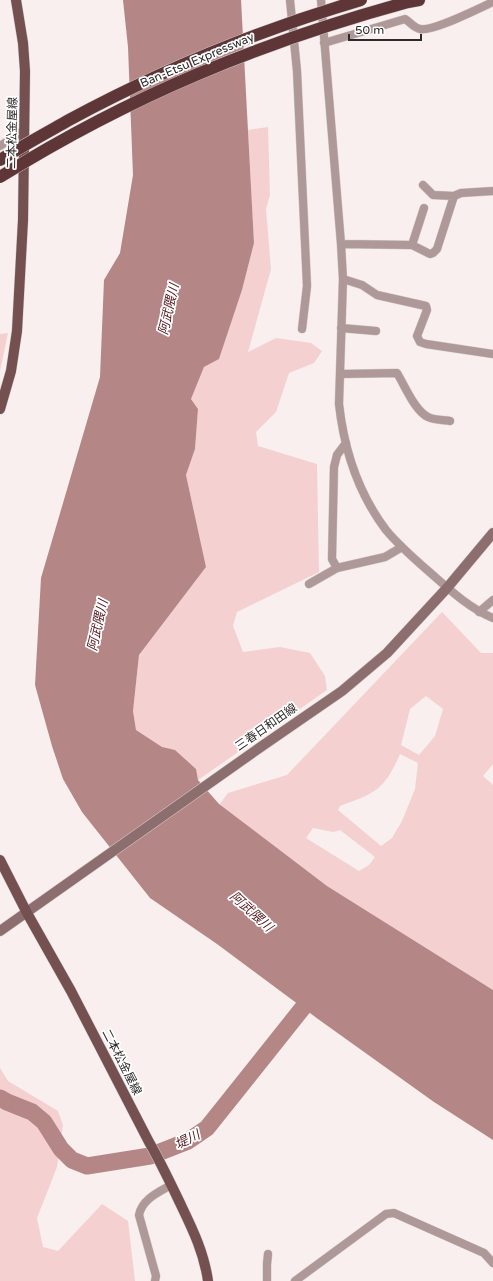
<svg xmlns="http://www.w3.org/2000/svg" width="493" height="1281" viewBox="0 0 493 1281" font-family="'Varela Round','Noto Sans JP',sans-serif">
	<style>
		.green { fill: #f5d0d0; fill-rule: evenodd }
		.water { fill: #b58686 }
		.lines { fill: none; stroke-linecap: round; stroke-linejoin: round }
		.river { stroke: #b58686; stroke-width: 17 }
		.street-casing { stroke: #d3cbcb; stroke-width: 9 }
		.secondary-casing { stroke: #d3cbcb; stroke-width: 11 }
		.primary-casing { stroke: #d3cbcb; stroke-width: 11 }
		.highway-casing { stroke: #d3cbcb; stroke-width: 13 }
		.street { stroke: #ae9898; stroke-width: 8 }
		.secondary { stroke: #8d6e6e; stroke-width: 10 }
		.primary { stroke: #745050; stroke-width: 10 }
		.highway { stroke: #5f3638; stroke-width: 12 }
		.highway-bridge-casing { stroke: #d3cbcb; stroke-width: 13; stroke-linecap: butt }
		.highway-bridge { stroke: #5f3638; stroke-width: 12 }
		.labels { text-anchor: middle; stroke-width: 3.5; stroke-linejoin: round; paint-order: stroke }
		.street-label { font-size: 12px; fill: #2d2929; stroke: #fff }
		.water-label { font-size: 13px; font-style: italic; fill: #54191f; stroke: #fff }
	</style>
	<rect width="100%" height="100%" fill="#f8efee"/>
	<!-- green -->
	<path class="green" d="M 268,127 L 270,195 L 266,209 L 271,269 L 248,352 L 276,338 L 311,343 L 322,351 L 314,363 L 289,373 L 276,412 L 256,432 L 258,446 L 317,464 L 319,572 L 237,612 L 233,626 L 243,652 L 280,647 L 310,653 L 325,676 L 327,690 L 198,780 L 195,769 L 175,750 L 162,748 L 136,730 L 133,711 L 139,655 L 206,567 L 186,475 L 195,449 L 198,409 L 191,399 L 204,367 L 219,359 L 242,290 L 254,243 L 248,130 Z
		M 8,333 L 0,371 L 0,334 Z
		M 442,612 L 481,653 L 493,653 L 493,764 L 483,776 L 493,785 L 493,990 L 327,886 L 219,805 L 228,793 L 287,775 ZM 426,696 L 443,709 L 435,736 L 419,755 L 401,745 L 410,709 ZM 400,754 L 418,763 L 415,789 L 402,821 L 392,838 L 381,846 L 338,810 L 340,806 C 376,793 384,790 400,754 ZM 313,828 L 333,832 L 340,830 L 375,857 L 369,865 L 359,871 L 306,838 Z
		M 0,1068 L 8,1081 L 58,1111 L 63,1125 L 57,1167 L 37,1218 L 43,1247 L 58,1251 L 102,1204 L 128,1221 L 135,1281 L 0,1281 Z"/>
	<!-- water -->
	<path class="water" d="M 123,0 L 241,0 L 254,243 L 242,290 L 219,359 L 204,367 L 191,399 L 198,409 L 195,449 L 186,475 L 206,567 L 139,655 L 133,711 L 136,730 L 162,747 L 175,750 L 196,769 L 198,780 L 219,804 L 327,886 L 493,990 L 493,1140 L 434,1102 L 318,1019 L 217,944 L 150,898 L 82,812 L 63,779 L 52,746 L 35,685 L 41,578 L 100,377 L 104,280 L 120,253 L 133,175 L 128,47 Z"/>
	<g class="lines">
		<!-- river -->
		<path class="river" d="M 0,1098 L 7,1102 L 32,1112 L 44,1122 L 61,1149 L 72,1160 L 87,1166 L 150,1156 L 188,1141 L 207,1128 L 317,990"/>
		<defs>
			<path id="street" d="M 290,0 L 297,71 L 307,286 L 302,329
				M 321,0 L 341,244 L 343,279 L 339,404 C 344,449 358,493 386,530 C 400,547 418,562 434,576 C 452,592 471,609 493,618
				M 324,43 L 405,19 C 410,22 414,28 420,29 C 433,32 479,8 493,2
				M 0,146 L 24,130
				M 423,185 L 433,195 L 454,196
				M 341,244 L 412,245 L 430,254 L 433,253 L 437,249 L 454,196 L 461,193 L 493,191
				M 412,245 L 424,208
				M 343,279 L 362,285 L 377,295 L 426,306 L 427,310 L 417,336 L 420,342 L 426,344 L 493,354
				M 341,328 L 376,331
				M 340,374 L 397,373 C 405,386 415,411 428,417 C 434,420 443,420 450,421
				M 337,568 L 332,559 L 334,467 L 337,455 L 346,443
				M 309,584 L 337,568 L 385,557 L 402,547
				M 479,612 L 493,600
				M 155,1281 L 156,1276 L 139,1215 C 142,1199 159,1192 171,1185
				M 267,1281 L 267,1264 L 268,1254
				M 295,1281 L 386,1214 L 394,1213 L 484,1253 L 493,1263"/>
			<path id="secondary" d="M 0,931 L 255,751 L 342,691 L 387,653 L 447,588 L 493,533"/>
			<path id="primary" d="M 0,409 L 11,371 L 17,331 L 23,220 L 25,71 L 23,43 L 16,0
				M 0,860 L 27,913 L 71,991 L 149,1142 C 160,1161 170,1182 180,1203 C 192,1228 204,1252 208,1281"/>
			<path id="highway" d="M 408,2 L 419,0"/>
		</defs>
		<!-- street casing -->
		<use href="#street" class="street-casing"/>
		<!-- secondary casing -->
		<use href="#secondary" class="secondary-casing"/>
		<!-- primary casing -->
		<use href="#primary" class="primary-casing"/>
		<!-- highway casing -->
		<use href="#highway" class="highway-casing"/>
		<!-- street -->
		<use href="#street" class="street"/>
		<!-- secondary -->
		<use href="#secondary" class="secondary"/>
		<!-- primary -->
		<use href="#primary" class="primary"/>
		<!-- highway -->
		<use href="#highway" class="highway"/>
		<defs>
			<path id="highway-bridge" d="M 0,160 C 22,146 46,133 69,120 C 161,70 260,30 361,0
				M 0,177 C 130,96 261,42 408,2"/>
		</defs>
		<!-- highway-bridge casing -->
		<use href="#highway-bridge" class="highway-bridge-casing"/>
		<!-- highway-bridge -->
		<use href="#highway-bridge" class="highway-bridge"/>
	</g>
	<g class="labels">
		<!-- street labels -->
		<g class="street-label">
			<text transform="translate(197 60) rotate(-23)" y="4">Ban-Etsu Expressway</text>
			<text transform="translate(12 133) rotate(-89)" y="4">二本松金屋線</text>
			<text transform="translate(266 727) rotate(-35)" y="4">三春日和田線</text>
			<text transform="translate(122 1062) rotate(63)" y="4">二本松金屋線</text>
		</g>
		<!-- water labels -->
		<g class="water-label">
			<text transform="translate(168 309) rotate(-77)" y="5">阿武隈川</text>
			<text transform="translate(97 625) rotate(-77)" y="5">阿武隈川</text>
			<text transform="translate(252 911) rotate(42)" y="5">阿武隈川</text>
			<text transform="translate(187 1139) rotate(-27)" y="5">堤川</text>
		</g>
	</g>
	<!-- scale -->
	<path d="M349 34v6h72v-6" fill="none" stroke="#2d2929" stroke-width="2"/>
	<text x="355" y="34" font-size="12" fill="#2d2929" stroke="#ffffff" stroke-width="3" paint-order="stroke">50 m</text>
</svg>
